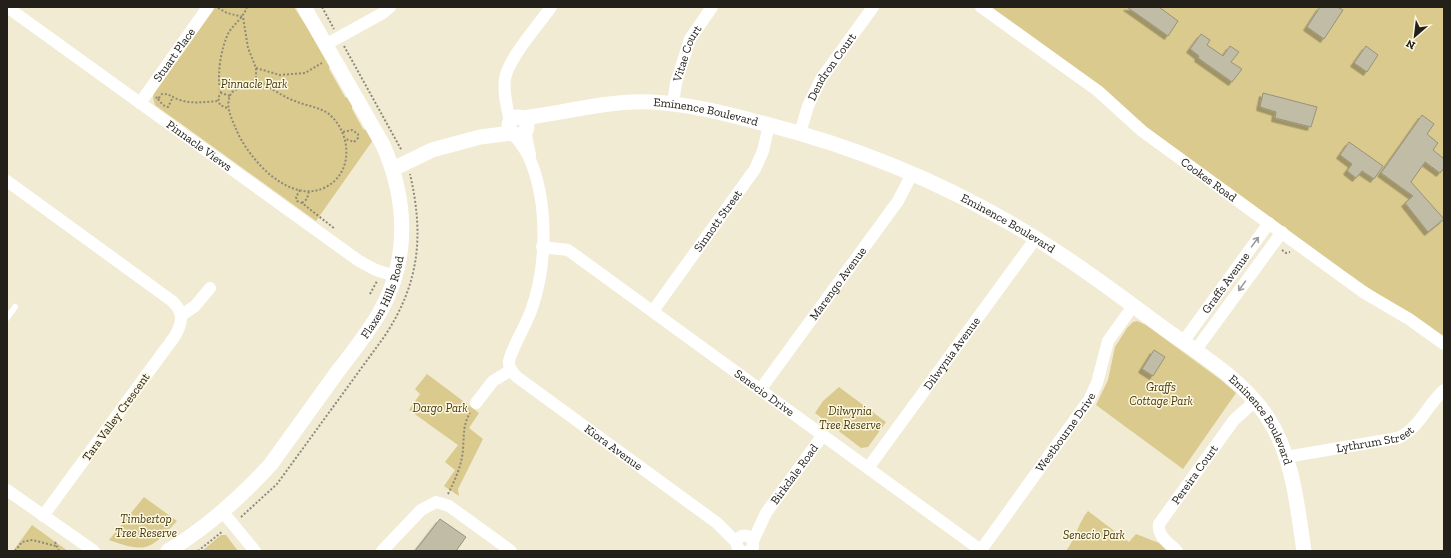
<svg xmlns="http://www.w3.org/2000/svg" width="1451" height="558" viewBox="0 0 1451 558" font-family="'Zilla Slab',serif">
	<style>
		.green { fill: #daca8d }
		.building { fill: #c1bca6; stroke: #97927d; filter: url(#shadow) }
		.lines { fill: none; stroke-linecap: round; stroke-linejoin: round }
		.path { stroke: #8e8a7a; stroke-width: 2; stroke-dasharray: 2 2; stroke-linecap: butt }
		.service { stroke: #fff; stroke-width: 6 }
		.minor { stroke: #fff; stroke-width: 12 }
		.tertiary { stroke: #fff; stroke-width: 15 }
		.oneway { stroke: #9c9b97 }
		.labels { text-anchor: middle; stroke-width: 3; stroke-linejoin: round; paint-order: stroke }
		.street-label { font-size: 12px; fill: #222018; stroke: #fef8e2 }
		.park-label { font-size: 12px; font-style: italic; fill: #413709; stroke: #fef8e2 }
	</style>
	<defs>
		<filter id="shadow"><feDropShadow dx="-3.5" dy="3.5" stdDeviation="0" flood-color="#0004"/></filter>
	</defs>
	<rect width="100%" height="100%" fill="#f1ebd4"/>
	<!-- green -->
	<path class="green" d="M 215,7 L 294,7 L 330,63 L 329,69 L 345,97 L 349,98 L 352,104 L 352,109 L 363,129 L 368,131 L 373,140 L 316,221 L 155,105 L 153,98 L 154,92 Z
		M 987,7 L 1444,7 L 1444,339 C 1287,235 1137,120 987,7 Z
		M 1137,321 L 1146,325 L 1221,380 L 1236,393 L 1183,469 L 1096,405 L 1108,380 L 1115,347 L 1127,328 L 1133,322 Z
		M 427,374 L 479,413 L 469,428 L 483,439 L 458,489 L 459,496 L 444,486 L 455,470 L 445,462 L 458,445 L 409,410 L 420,394 L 415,389 Z
		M 839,387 L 886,422 L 868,447 L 861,448 L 815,413 L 823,401 Z
		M 144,497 L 177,521 C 151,549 147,554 109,540 Z
		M 1088,511 L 1129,542 L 1136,534 L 1159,543 L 1167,551 L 1066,551 C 1076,538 1079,521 1088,511 Z
		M 32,525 L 68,551 L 13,551 Z
		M 221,535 L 226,535 L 238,551 L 202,551 Z"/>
	<!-- building -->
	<path class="building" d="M 1127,7 L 1159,7 L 1178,21 L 1168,36 Z
		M 1320,7 L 1337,7 L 1343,10 L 1324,39 L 1307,27 Z
		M 1201,34 L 1210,40 L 1207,45 L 1223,56 L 1230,46 L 1239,52 L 1231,62 L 1242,69 L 1232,82 L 1198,58 L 1199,56 L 1190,49 Z
		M 1366,46 L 1378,55 L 1367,72 L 1354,63 Z
		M 1263,93 L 1317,107 L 1311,127 L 1275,118 L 1276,112 L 1260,107 Z
		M 1422,115 L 1434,124 L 1427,134 L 1438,143 L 1433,150 L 1444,159 L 1444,168 L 1440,173 L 1425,162 L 1411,182 L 1444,219 L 1428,232 L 1405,203 L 1413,196 L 1381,173 Z
		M 1349,142 L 1383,166 L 1374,179 L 1362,171 L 1356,178 L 1347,171 L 1352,164 L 1340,155 Z
		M 1154,350 L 1165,357 L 1153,376 L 1142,369 Z
		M 440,519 L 466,537 L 456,551 L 415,551 Z"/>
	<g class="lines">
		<!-- path -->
		<path class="path" d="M 322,7 L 334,29
			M 218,8 L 227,13 L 243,17 L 248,48 L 256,68 L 256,79
			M 344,46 L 402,151
			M 256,68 L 280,75 L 305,73 L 322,63
			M 256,79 C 268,86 281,96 295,101 C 306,106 320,107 329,114 C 352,134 354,174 324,188 C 288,204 248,158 236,129 C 231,117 224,104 232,92 Z
			M 221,93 C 216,77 221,47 229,32 C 235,23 243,18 247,7
			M 156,97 L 158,99 L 162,94 C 169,93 173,98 180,100 C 192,104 205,102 218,101
			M 158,99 L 163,105 L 168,107 L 173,97
			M 227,108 L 220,105 L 218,98 L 221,93 L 230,96
			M 343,132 L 352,130 L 358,134 L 358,138 L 354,142 L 346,139
			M 300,190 L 296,197 L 297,201 L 302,203 L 335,229
			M 302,203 L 307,199 L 309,191
			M 1282,250 L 1286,253 L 1290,252
			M 370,294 L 377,281
			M 448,494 C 455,480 462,465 463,449 C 464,436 463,424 470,413
			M 241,517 L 277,484 L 384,337 C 420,283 424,235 410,174
			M 55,542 L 59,551
			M 15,551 L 22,542 L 32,540 L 56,546
			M 198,551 L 223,531"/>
		<!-- service -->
		<path class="service" d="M 7,318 L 15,307"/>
		<!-- minor -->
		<g class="minor">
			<path id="s1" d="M 7,7 L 359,261 L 376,270 L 395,276"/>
			<path id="s2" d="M 981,7 L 1098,91 L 1142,131 L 1363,292 L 1409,319 L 1444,344"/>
			<path d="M 325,45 L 383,13 L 390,7"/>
			<path id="s3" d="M 140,103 L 208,7"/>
			<path id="s4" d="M 673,104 L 676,83 L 690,39 L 712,7"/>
			<path d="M 510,121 C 507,108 503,92 505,79 C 507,60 540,23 551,7"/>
			<path d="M 525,131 L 530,155"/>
			<path id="s5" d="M 800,133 L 808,106 L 821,79 L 873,7"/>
			<path id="s6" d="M 513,134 C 520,142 527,151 531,162 C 548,204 547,265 532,308 C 527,324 512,347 509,361 C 508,368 513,373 517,377 L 717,523 L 736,542"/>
			<path d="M 7,181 L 172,301 C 184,312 183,322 175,336 L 43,516"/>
			<path id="s7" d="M 542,247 L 568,250 L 982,551"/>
			<path id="s8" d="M 653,311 L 755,169 L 763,151 L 769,125"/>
			<path d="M 182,315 L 195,306 L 210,288"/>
			<path id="s9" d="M 1183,342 L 1269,223"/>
			<path d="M 1195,351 L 1282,232"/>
			<path id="s10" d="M 760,390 L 898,201 L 912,174"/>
			<path d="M 476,403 L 493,381 L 511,370"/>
			<path id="s11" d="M 1286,457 L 1398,438 C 1420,428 1427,405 1444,390"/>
			<path id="s12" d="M 868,468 L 1036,238"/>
			<path d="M 7,490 L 94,551"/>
			<path d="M 222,511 L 255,551"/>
			<path id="s13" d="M 753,541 L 766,513 L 823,435"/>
			<path id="s14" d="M 981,550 L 1089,400 L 1097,383 L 1108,341 L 1133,306"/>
			<path d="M 382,551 L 421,510 L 436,502 L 449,506 L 511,551"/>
			<path d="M 741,551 C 729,541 745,528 753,541 L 753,547 L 749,551"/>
			<path id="s15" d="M 1177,551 C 1169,543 1157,536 1159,524 L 1234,420 L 1255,401"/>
		</g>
		<!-- tertiary -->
		<g class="tertiary">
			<circle cx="518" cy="126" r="9"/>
			<path id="s16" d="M 521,118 C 565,113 608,100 652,102 C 688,104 724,113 758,122 C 863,148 964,191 1054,250 C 1090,273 1124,299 1158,324 C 1196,352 1239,376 1266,415 C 1293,455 1297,504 1304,551"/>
			<path d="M 393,169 L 432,150 L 480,137 L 512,133"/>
			<path id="s17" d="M 168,551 C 206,528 241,497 271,464 C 293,433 316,402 338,371 C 353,352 368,332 380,312 C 410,259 407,199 383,145 L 304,7"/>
		</g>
	</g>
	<!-- one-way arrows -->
	<defs><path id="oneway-shaft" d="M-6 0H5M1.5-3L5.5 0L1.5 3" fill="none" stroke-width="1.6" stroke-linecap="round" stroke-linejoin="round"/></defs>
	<g class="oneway">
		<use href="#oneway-shaft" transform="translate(1255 242) rotate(-54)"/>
		<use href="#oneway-shaft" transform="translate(1242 286) rotate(126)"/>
	</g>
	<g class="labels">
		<!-- street labels -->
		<g class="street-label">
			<text dy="4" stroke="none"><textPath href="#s4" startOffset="53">Vitae Court</textPath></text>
			<text dy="4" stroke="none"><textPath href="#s3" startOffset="59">Stuart Place</textPath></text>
			<text dy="4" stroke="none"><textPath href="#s5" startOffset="74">Dendron Court</textPath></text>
			<text dy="4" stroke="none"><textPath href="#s16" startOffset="187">Eminence Boulevard</textPath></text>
			<text dy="4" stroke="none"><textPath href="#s1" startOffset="237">Pinnacle Views</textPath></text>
			<text dy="4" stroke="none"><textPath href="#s2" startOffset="286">Cookes Road</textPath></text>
			<text dy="4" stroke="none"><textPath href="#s8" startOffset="111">Sinnott Street</textPath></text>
			<text dy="4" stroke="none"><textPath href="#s16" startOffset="511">Eminence Boulevard</textPath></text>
			<text dy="4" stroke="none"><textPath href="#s9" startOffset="73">Graffs Avenue</textPath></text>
			<text dy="4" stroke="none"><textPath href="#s10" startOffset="132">Marengo Avenue</textPath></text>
			<text dy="4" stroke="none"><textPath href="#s17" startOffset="337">Flaxen Hills Road</textPath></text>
			<text dy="4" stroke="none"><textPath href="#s12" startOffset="142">Dilwynia Avenue</textPath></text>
			<text dy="4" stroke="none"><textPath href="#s7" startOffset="269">Senecio Drive</textPath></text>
			<text transform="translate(116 417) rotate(-54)" y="4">Tara Valley Crescent</text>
			<text dy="4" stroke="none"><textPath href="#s16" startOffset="835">Eminence Boulevard</textPath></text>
			<text dy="4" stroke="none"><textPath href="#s14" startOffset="145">Westbourne Drive</textPath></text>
			<text dy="4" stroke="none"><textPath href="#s11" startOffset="91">Lythrum Street</textPath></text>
			<text dy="4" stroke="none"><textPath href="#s6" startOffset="378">Kiora Avenue</textPath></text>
			<text dy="4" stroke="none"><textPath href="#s13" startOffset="79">Birkdale Road</textPath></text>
			<text dy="4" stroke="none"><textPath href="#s15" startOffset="95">Pereira Court</textPath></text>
		</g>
		<!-- park labels -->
		<g class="park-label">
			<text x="254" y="88">Pinnacle Park</text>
			<text x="1161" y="391">Graffs<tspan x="1161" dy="14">Cottage Park</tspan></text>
			<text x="440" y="412">Dargo Park</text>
			<text x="850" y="415">Dilwynia<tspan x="850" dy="14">Tree Reserve</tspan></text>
			<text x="146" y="523">Timbertop<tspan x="146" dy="14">Tree Reserve</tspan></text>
			<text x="1094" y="539">Senecio Park</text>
		</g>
	</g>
	<!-- border -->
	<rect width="1451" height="558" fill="none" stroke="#222018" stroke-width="16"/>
	<!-- north arrow -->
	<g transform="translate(1415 36) rotate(208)" stroke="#fef8e2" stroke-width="3" paint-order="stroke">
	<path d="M0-3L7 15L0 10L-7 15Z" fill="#222018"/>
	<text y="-6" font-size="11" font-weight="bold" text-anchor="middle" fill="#222018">N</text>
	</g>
</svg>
